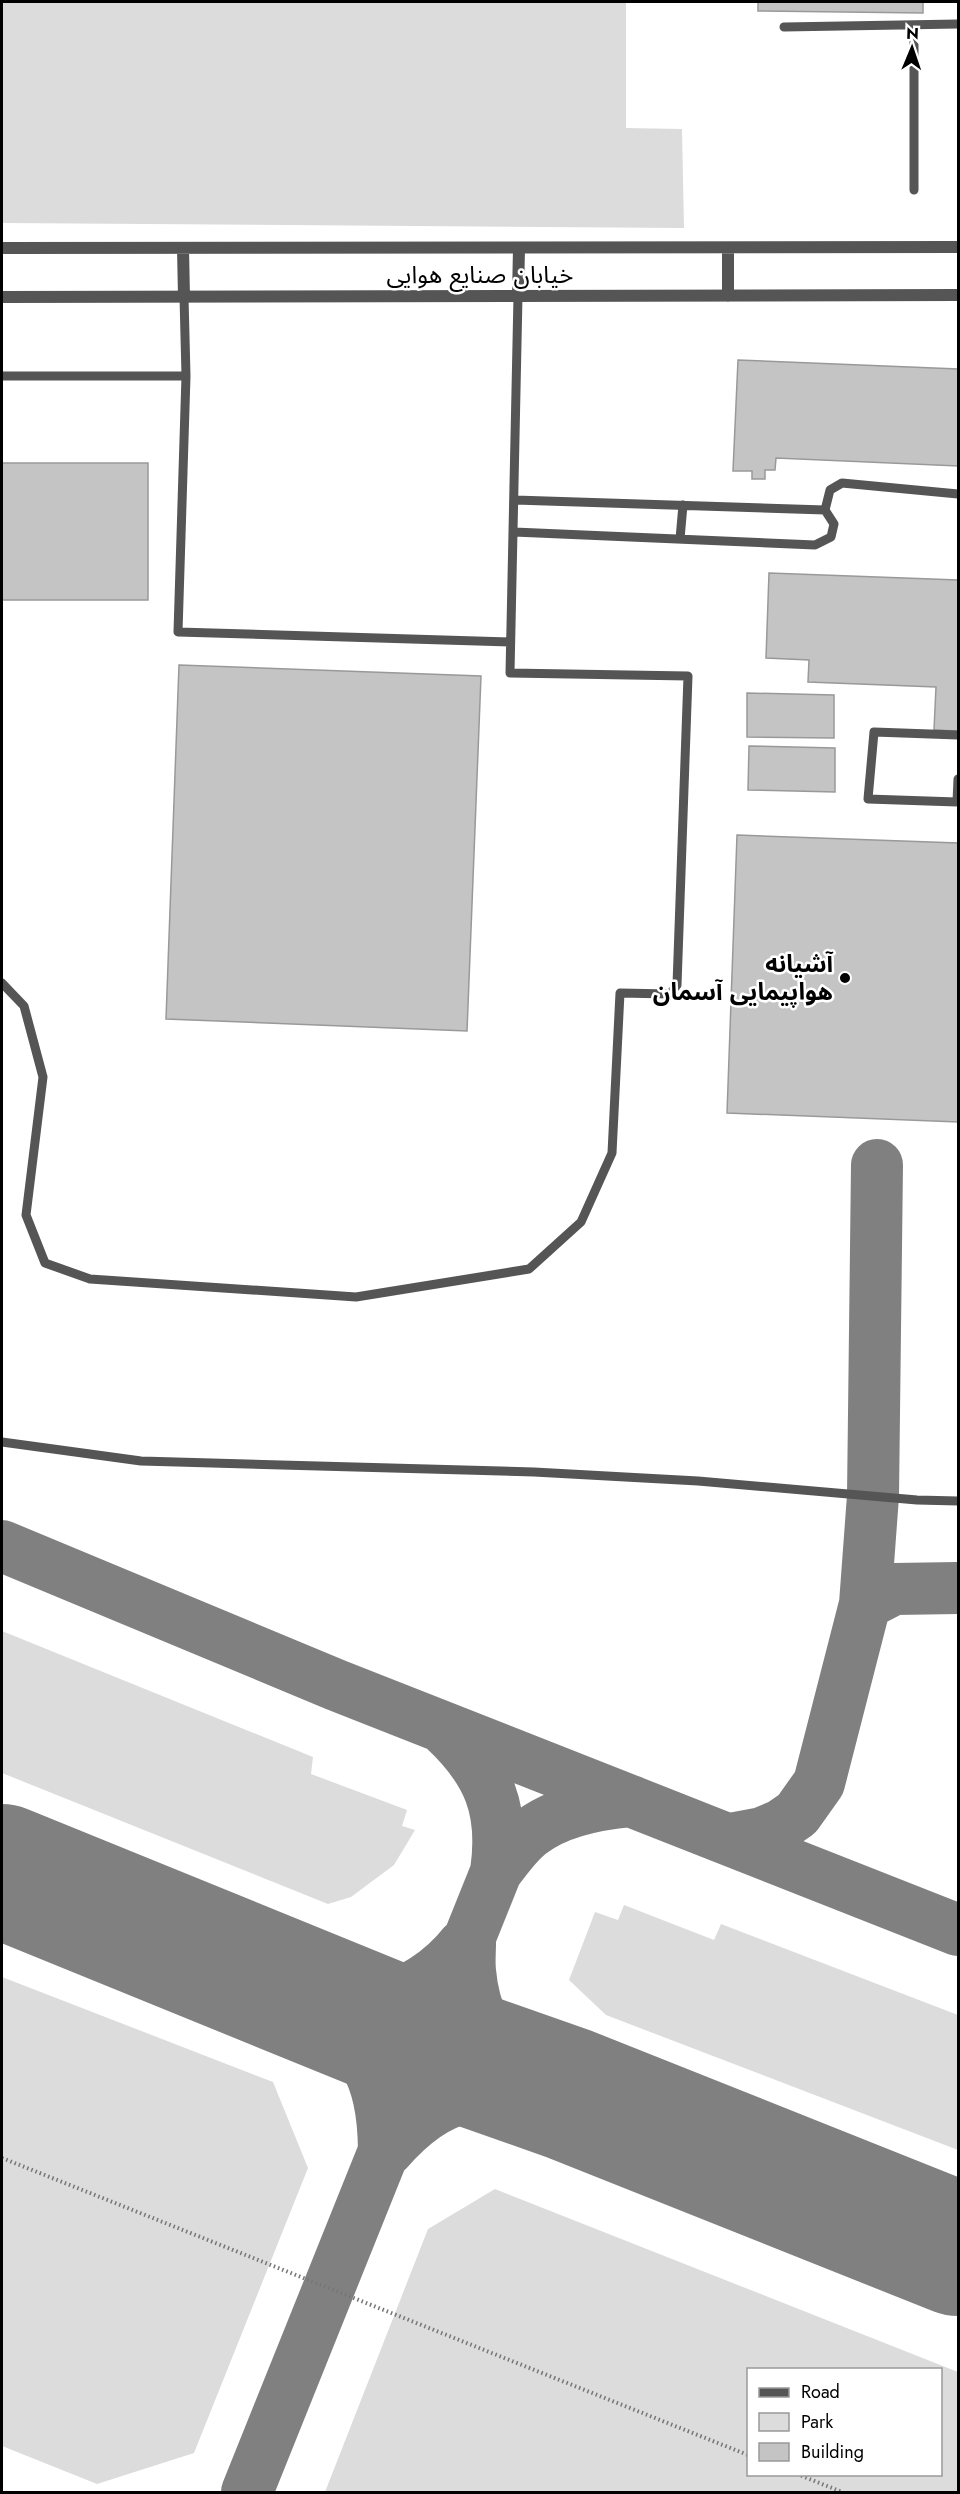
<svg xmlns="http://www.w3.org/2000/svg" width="960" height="2494" viewBox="0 0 960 2494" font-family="Jost,'Noto Sans Arabic',sans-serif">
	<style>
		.green { fill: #dcdcdc; fill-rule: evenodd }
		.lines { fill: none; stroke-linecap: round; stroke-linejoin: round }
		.taxiway { stroke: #808080; stroke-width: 52 }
		.runway { stroke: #808080; stroke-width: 134 }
		.building { fill: #c4c4c4; stroke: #999; stroke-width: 1.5 }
		.path { stroke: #777; stroke-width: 4; stroke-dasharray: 1.5 3; stroke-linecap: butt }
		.service { stroke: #555; stroke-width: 9 }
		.tertiary { stroke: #555; stroke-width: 12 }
		.poi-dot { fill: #000; stroke: #fff; stroke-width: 2 }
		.labels { text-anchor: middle; stroke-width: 5; stroke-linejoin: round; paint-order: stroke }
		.street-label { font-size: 24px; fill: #000; stroke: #fff }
		.poi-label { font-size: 24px; font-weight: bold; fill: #000; stroke: #fff; text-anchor: end }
	</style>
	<rect width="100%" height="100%" fill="#fff"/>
	<!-- green -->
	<path class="green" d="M 2,2 L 626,2 L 626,128 L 682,129 L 684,228 L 2,223 Z
		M 2,1631 L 313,1757 L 311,1774 L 407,1810 L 402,1826 L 415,1830 L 394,1865 L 351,1897 L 328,1904 L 2,1773 Z
		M 624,1905 L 714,1940 L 721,1924 L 958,2015 L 958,2150 L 606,2015 L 569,1980 L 595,1912 L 618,1920 Z
		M 2,1977 L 273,2082 L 308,2168 L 194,2453 L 97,2484 L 2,2446 Z
		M 495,2189 L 958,2372 L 958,2492 L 325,2492 L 428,2229 ZM 748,2370 L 940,2370 L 940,2474 L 748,2474 Z"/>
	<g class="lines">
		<!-- taxiway -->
		<path class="taxiway" d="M 2,1546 L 336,1685 L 958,1930
			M 865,1604 L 873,1496 L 877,1165
			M 730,1839 L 762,1833 L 781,1825 L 797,1814 L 819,1783 L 865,1604 L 894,1589 L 958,1588
			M 496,1872 C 506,1859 516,1844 530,1833 C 557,1812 597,1804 631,1801
			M 470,1943 C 470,1952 469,1961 470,1971 C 474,2017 491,2043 521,2077
			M 305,1992 C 360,2045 383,2071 384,2150
			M 332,2004 C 346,2003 360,2004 374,2001 C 408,1995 443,1971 464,1944
			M 387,2151 C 446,2084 487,2091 569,2094
			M 247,2492 L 496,1872 C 505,1810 489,1771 444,1729"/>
		<!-- runway -->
		<path class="runway" d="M 2,1871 L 427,2044 L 569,2094 L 958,2249"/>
	</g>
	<!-- building -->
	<path class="building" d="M 758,2 L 923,2 L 923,13 L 758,11 Z
		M 738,360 L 958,369 L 958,466 L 776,458 L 775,470 L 765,470 L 765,479 L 752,479 L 752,471 L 733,471 Z
		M 2,463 L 148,463 L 148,600 L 2,600 Z
		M 769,573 L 958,580 L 958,731 L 934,730 L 936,687 L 808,682 L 809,660 L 766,658 Z
		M 179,665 L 481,676 L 467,1031 L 166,1019 Z
		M 747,693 L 834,695 L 834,738 L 747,737 Z
		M 749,746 L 835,748 L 835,792 L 748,790 Z
		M 737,835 L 958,843 L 958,1122 L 727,1113 Z"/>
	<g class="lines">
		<!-- path -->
		<path class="path" d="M 2,2158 L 748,2455
			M 797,2474 L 842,2492"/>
		<!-- service -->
		<path class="service" d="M 914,25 L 914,190
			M 784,27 L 958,24
			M 184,297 L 186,376 L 178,632 L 510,642
			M 2,376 L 186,376
			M 515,500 L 825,510
			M 514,532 L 815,545 L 831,537 L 834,524 L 825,510 L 830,490 L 842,483 L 958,494
			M 680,539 L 683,505
			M 958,735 L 874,732 L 868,799 L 957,802 L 958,779
			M 2,983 L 24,1006 L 43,1077 L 26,1215 L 45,1263 L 90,1279 L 356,1297 L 529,1269 L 581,1222 L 612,1153 L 620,993 L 670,994 L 677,985 L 688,676 L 510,673 L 518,296
			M 2,1442 L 141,1461 L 534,1472 L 698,1481 L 917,1500 L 958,1501"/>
		<!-- tertiary -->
		<path class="tertiary" d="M 2,248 L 958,247
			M 183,248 L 184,297
			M 518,296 L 519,248
			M 728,296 L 728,248
			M 2,297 L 958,295"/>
	</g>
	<!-- markers -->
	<circle class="poi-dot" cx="845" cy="978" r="6"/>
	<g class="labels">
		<!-- street labels -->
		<g class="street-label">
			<text x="480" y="283">خیابان صنایع هوایی</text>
		</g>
		<!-- poi labels -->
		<g class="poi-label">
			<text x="833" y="972">آشیانه<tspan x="833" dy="28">هواپیمایی آسمان</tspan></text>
		</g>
	</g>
	<!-- border -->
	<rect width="960" height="2494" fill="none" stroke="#000000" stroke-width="6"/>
	<!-- legend -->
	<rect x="747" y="2368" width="195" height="108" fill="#ffffff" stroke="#999999" stroke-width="1.5"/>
	<rect x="759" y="2388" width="30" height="9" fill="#555555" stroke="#999999" stroke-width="1.5"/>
	<text x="801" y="2398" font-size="18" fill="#000000">Road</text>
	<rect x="759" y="2413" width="30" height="18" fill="#dcdcdc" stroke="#999999" stroke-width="1.5"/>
	<text x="801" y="2428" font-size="18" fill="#000000">Park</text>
	<rect x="759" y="2443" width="30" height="18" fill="#c4c4c4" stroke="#999999" stroke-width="1.5"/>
	<text x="801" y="2458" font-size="18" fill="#000000">Building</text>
	<!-- north arrow -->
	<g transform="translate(912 48) rotate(2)" stroke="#ffffff" stroke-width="4.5" paint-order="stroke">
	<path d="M0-4.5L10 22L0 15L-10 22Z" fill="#000000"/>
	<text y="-9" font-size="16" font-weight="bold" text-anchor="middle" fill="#000000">N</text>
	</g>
</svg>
